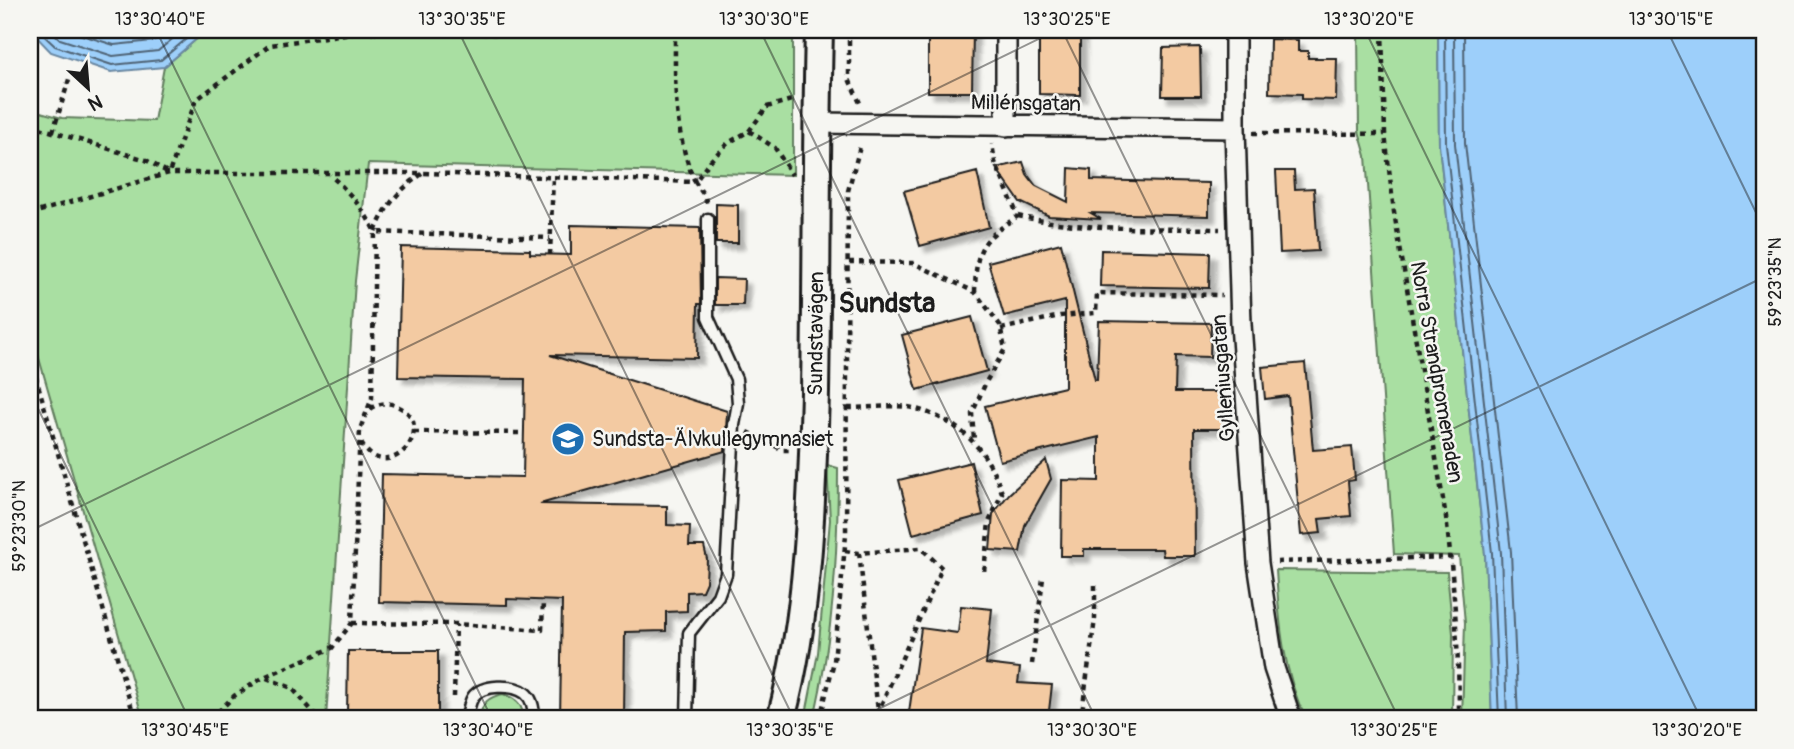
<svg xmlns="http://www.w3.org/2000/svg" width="1794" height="749" viewBox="0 0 1794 749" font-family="Pangolin,sans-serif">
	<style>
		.green { fill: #a9dfa2; stroke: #627e5f; stroke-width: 2 }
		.water { fill: #9dcffa; stroke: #6987a1; stroke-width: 2 }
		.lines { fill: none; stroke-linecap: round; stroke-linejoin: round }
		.shore { stroke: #506475; stroke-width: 2 }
		.building { fill: #f3caa2; stroke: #1c1c1c; stroke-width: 2; filter: url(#shadow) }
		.lane-casing { stroke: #1c1c1c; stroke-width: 15 }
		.street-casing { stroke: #1c1c1c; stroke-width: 24 }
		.secondary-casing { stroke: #1c1c1c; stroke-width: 32 }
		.path { stroke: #1c1c1c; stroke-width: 4.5; stroke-dasharray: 5 5; stroke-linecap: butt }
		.lane { stroke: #f6f6f2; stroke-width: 10 }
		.street { stroke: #f6f6f2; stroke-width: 19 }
		.secondary { stroke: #f6f6f2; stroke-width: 26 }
		.ticks { fill: none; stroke: #1c1c1c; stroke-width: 2; stroke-opacity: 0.45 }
		.labels { text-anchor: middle; stroke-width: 5; stroke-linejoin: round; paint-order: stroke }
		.street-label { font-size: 21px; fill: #1c1c1c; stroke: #f6f6f2 }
		.poi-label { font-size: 21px; fill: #1c1c1c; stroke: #f6f6f2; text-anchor: start }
		.district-label { font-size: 28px; font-weight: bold; fill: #1c1c1c; stroke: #f6f6f2 }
		.neatline { fill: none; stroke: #1c1c1c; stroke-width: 2.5 }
		.ticks-label { font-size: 18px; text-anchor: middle; fill: #1c1c1c }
	</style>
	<defs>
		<filter id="shadow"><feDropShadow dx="6" dy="6" stdDeviation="2" flood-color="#0004"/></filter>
	</defs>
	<rect width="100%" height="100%" fill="#f6f6f2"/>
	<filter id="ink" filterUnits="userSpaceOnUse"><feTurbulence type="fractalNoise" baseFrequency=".0143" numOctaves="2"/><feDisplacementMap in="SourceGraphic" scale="14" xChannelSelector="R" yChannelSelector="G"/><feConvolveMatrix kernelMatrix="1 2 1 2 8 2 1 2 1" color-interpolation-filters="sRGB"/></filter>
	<g filter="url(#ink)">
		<!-- green -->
		<path class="green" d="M 207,30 L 793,30 L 793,175 L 368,164 L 355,281 L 326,719 L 143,719 L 30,327 L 30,109 L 62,118 L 154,121 L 164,67 Z
			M 1358,30 L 1438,30 L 1439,145 L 1485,554 L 1492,719 L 1462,719 L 1465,623 L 1459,556 L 1394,554 L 1366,156 L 1359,131 Z
			M 827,465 L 838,468 C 838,555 833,635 814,719 L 805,719 L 818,653 L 830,520 Z
			M 1276,570 L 1447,572 L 1453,634 L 1452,719 L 1306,719 C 1283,673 1279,621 1276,570 Z
			M 503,694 C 518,699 522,705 524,719 L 480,719 C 481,703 488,697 503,694 Z"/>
		<!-- water -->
		<path class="water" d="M 30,30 L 207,30 L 164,67 L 111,72 L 51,52 Z
			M 1438,30 L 1764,30 L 1764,719 L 1492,719 L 1485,554 L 1439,145 Z"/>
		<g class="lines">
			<!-- shore -->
			<path class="shore" d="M 38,30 L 55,46 L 112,65 L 161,60 L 197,30
				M 50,30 L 60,39 L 113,56 L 158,51 L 183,30
				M 66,30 L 114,45 L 153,41 L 167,30
				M 1445,30 L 1446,144 L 1492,553 L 1499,719
				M 1454,30 L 1455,144 L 1501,553 L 1507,719
				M 1464,30 L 1465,143 L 1511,552 L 1518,719"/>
		</g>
		<!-- building -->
		<path class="building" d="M 928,30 L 973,30 L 972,92 L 928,92 Z
			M 1039,30 L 1080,30 L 1080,95 L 1039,94 Z
			M 1270,39 L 1298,40 L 1298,51 L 1308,51 L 1308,58 L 1337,58 L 1336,100 L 1302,99 L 1302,94 L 1269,93 Z
			M 1200,47 L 1201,96 L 1162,96 L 1163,48 Z
			M 1023,162 L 1027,174 L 1036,186 L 1068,202 L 1069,168 L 1091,170 L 1091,180 L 1209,183 L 1209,216 L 1091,213 L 1101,219 L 1049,216 L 1020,202 L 996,168 Z
			M 1276,171 L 1294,171 L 1295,189 L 1314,188 L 1318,251 L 1280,253 Z
			M 977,172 L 989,227 L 920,246 L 904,191 Z
			M 716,204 L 738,205 L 738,243 L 716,243 Z
			M 571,225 L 700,228 L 701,304 L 698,304 L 697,358 L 550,355 L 727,411 L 725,451 L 540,504 L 667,506 L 667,525 L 690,526 L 689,546 L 704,546 L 707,559 L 706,582 L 702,591 L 687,592 L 687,611 L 666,612 L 666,631 L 625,632 L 624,719 L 560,719 L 562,601 L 507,599 L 507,605 L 379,602 L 382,474 L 523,477 L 525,379 L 398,377 L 401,247 L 530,250 L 530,254 L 571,255 Z
			M 1061,243 L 1095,380 L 1097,380 L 1099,321 L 1211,323 L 1210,357 L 1176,356 L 1175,392 L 1223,392 L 1223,429 L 1194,429 L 1195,556 L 1163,556 L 1162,549 L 1084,549 L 1084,556 L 1061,556 L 1062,480 L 1099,481 L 1099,437 L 1000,461 L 985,406 L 1065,387 L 1065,301 L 1004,316 L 988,262 Z
			M 1101,250 L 1210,253 L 1209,288 L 1100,286 Z
			M 715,278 L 744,279 L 743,305 L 715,305 Z
			M 972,317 L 987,371 L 917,390 L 902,335 Z
			M 1305,363 L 1313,450 L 1352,447 L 1355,480 L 1348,481 L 1351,516 L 1319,519 L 1321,533 L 1301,535 L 1288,396 L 1265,399 L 1262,367 Z
			M 1046,460 L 1051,479 L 1025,525 L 1020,552 L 990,550 L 993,514 L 1009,494 Z
			M 971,462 L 983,515 L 913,534 L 899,480 Z
			M 961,606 L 992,609 L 986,664 L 1020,668 L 1018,683 L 1052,685 L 1048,719 L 908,719 L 921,628 L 958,633 Z
			M 348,651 L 438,651 L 438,717 L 347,715 Z"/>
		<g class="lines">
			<defs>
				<path id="lane" d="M 467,719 C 468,712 469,703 473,697 C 482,684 513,684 525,693 C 533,699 534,710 534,719
					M 687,719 L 689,633 L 718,596 L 726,574 L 734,425 L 738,403 L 736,379 L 708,317 L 708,219"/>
				<path id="street" d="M 1235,30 L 1235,128 L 1241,324 L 1258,563 L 1274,668 L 1291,719
					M 817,123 L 1235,128
					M 1006,126 L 1006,30"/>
				<g id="secondary">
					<path id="s1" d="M 781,719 C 809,613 812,501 815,392 C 817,271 816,150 819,30"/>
				</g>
			</defs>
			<!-- lane casing -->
			<use href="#lane" class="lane-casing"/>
			<!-- street casing -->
			<use href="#street" class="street-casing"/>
			<!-- secondary casing -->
			<use href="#secondary" class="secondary-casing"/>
			<!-- path -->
			<path class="path" d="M 675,30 C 675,84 673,131 695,182 L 710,161 L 728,143 L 749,131 L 767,107 L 795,99
				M 849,30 L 849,79 L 860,103
				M 1382,30 L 1385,134 L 1394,212 L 1446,517 C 1454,585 1459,651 1459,719
				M 30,125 L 146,160 L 169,173 L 196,100 L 270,45 L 359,32 L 560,35 L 582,30
				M 749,131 L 775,148 L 792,175
				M 53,132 L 70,76
				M 1253,133 L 1385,134
				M 422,174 C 399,190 386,205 375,232 L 550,238
				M 30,214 L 169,173 L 423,173 L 695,182 L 705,197 L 707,206
				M 1018,216 C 1084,231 1153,228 1220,229
				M 550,255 L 553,177
				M 849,262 L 913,263 L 975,292 L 1000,325 L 1005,349 L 986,382 L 972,414 L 974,440
				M 975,292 C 976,246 981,241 1018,216 L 995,162 L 992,144
				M 1001,329 L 1060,316 L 1096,313 L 1097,293 L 1222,295
				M 30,357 L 135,719
				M 848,408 C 867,408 896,404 913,408 C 959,420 988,449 1002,493 L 989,522 L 984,572
				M 414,432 L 524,433
				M 748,432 L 783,450 L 791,450
				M 361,443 C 387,488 440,427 399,407 C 388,401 378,403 368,410
				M 845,551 L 859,553 L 921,548 L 942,568 L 878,712
				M 859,553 L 879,719
				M 1277,562 L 1451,557
				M 352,623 L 456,624 L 542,630 L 543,600
				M 1032,664 L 1043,578
				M 454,697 L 456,624
				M 211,719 L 234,696 L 264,677
				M 327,719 L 314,713 L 292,688 L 264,677 L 332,648 L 352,623 L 360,429 L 372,398 L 375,232 C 364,209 349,192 330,175
				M 820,719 L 834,661 L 846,535 L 848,191 L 861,143
				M 1081,719 L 1095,619 L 1095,585"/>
			<!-- lane -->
			<use href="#lane" class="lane"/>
			<!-- street -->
			<use href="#street" class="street"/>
			<!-- secondary -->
			<use href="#secondary" class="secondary"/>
		</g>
	</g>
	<!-- ticks -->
	<path class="ticks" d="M 156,30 L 492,719M 458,30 L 794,719M 760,30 L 1096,719M 1062,30 L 1399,719M 1365,30 L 1701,719M 1667,30 L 1764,229M 30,392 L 189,719M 30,531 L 1057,30M 858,719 L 1764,277"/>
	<!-- icons -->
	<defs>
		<symbol id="school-disc" viewBox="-11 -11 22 22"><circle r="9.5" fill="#1f6fb2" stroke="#f6f6f2"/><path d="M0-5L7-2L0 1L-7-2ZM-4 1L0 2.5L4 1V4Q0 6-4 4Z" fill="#fff"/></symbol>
	</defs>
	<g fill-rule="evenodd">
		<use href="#school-disc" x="549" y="420" width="38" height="38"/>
	</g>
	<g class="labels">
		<!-- street labels -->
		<g class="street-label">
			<text transform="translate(1026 103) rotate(1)" y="7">Millénsgatan</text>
			<text dy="7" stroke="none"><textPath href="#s1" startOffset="388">Sundstavägen</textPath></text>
			<text transform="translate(1437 372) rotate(80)" y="7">Norra Strandpromenaden</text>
			<text transform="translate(1223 378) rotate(-94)" y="7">Gylleniusgatan</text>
		</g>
		<!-- poi labels -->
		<g class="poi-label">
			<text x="592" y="446">Sundsta-Älvkullegymnasiet</text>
		</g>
		<!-- district labels -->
		<g class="district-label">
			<text x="887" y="312">Sundsta</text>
		</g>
	</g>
	<!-- margin -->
	<rect width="1794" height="749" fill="none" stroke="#f6f6f2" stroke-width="77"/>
	<!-- north arrow -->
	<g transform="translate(88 88) rotate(154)" stroke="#f6f6f2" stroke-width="5" paint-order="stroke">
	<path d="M0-5L12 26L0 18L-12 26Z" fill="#1c1c1c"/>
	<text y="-10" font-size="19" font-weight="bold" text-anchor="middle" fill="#1c1c1c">N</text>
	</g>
	<rect x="38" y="38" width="1718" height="672" class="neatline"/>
	<g class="ticks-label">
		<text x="160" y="25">13°30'40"E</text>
		<text x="462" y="25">13°30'35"E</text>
		<text x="764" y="25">13°30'30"E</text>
		<text x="1067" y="25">13°30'25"E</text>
		<text x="1369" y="25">13°30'20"E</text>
		<text x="1671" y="25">13°30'15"E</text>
		<text transform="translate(1775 282) rotate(-90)" y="6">59°23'35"N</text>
		<text transform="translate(19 526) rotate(-90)" y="6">59°23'30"N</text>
		<text x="185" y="736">13°30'45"E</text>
		<text x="488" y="736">13°30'40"E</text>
		<text x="790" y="736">13°30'35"E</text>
		<text x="1092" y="736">13°30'30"E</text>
		<text x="1394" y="736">13°30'25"E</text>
		<text x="1697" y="736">13°30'20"E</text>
	</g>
</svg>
